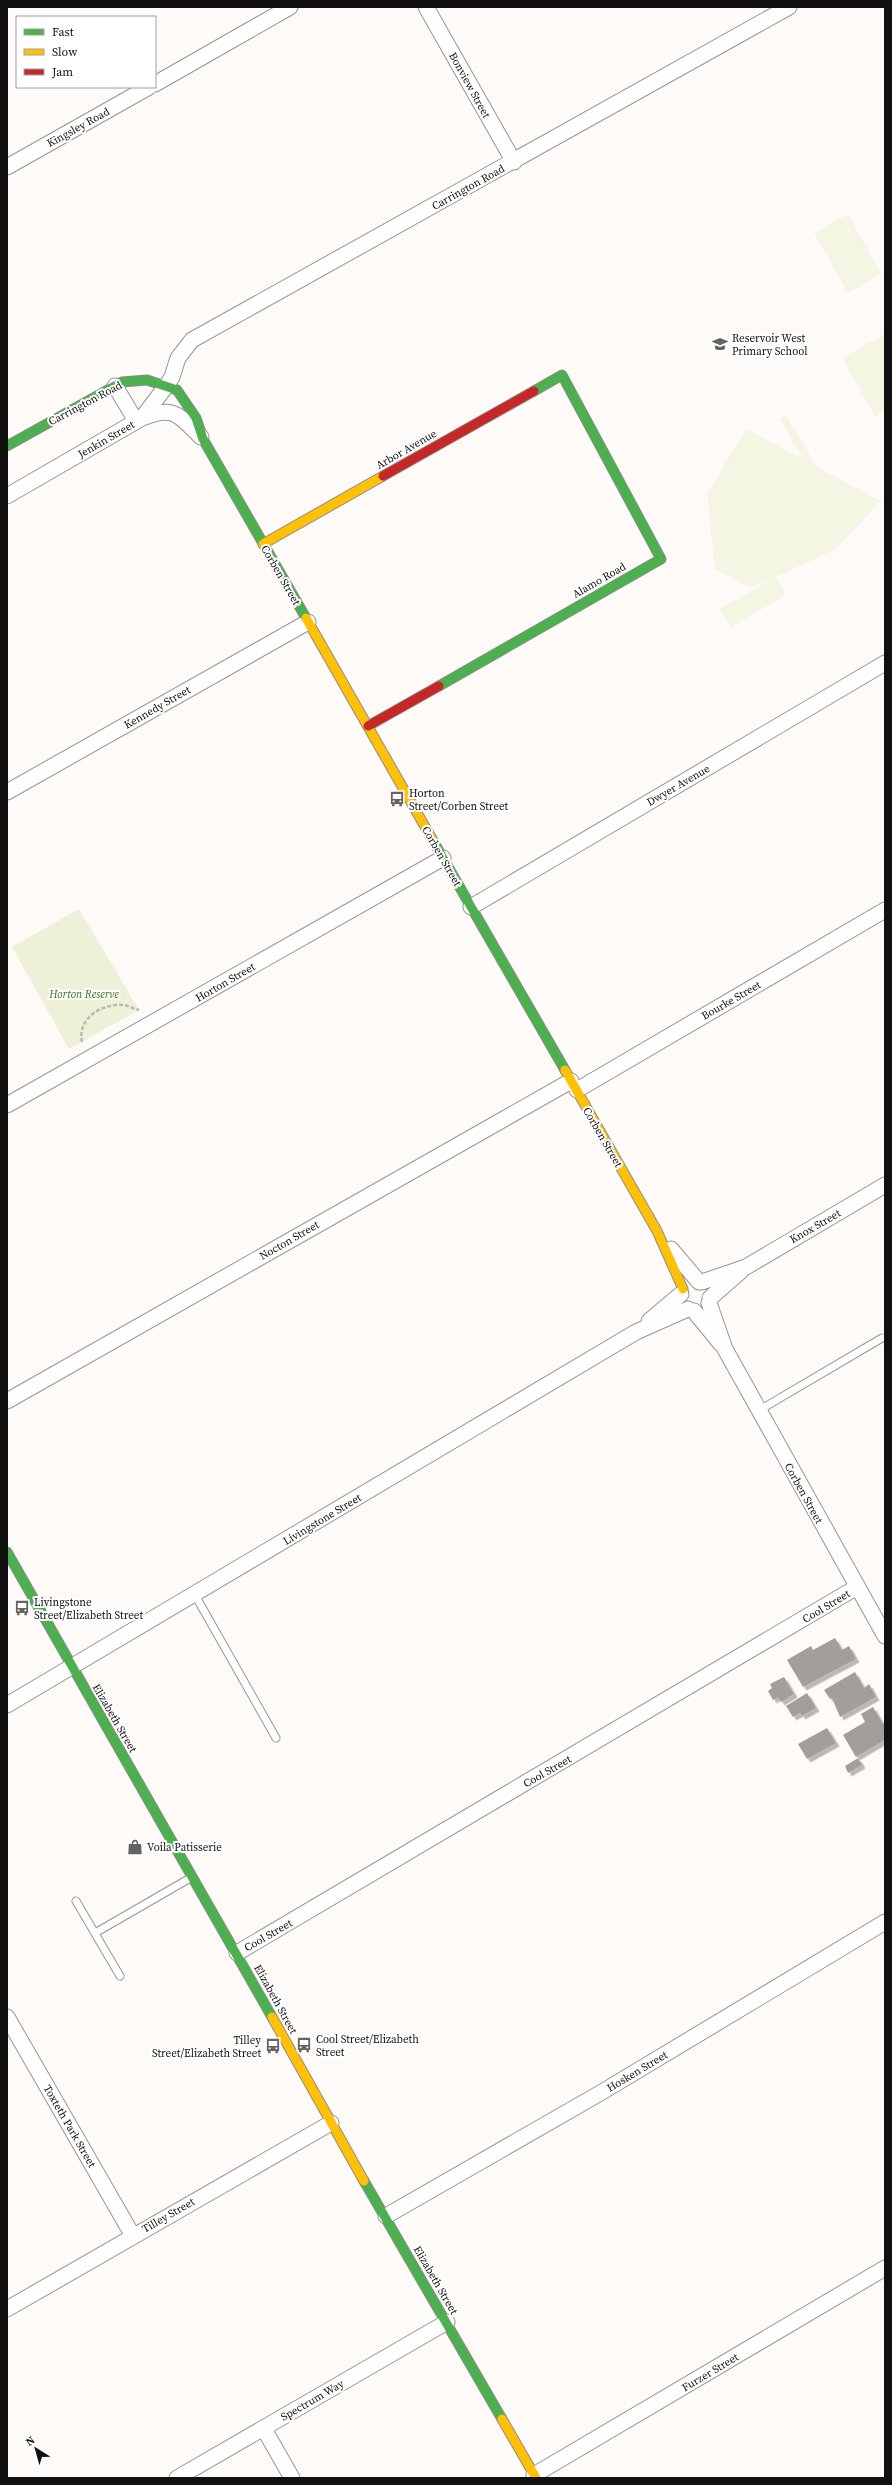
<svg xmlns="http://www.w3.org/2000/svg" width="892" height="2485" viewBox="0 0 892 2485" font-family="'Source Serif 4',serif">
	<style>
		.green { fill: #ecf1d8 }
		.pitch { fill: #f4f5e2 }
		.building { fill: #a19e9c; filter: url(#shadow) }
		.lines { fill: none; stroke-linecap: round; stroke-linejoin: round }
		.lane-casing { stroke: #979695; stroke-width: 9 }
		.street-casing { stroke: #979695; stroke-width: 17 }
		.fast-casing { stroke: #8e8d8b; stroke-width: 11 }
		.slow-casing { stroke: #8e8d8b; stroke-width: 11 }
		.jam-casing { stroke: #8e8d8b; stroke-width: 11 }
		.path { stroke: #b9b9b8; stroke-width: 2.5; stroke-dasharray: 4 2; stroke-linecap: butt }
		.lane { stroke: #fffefe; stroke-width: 7 }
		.street { stroke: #fffefe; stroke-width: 15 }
		.fast { stroke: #4caf50; stroke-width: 9 }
		.slow { stroke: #ffc107; stroke-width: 9 }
		.jam { stroke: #c62828; stroke-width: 9 }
		.labels { text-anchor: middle; stroke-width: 4; stroke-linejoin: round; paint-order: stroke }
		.street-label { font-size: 11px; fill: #111; stroke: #fff }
		.poi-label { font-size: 11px; fill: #111; stroke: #fff; text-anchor: start }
		.park-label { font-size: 11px; font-style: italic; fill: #416920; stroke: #fff }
	</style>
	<defs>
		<filter id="shadow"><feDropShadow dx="3.5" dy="3.5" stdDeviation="0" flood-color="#0004"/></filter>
	</defs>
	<rect width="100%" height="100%" fill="#fdfaf7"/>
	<!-- green -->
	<path class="green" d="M 79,909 L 139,1010 L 69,1049 L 12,947 Z"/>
	<!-- pitch -->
	<path class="pitch" d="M 848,214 L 881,274 L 848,293 L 814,233 Z
		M 885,334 L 885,410 L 875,416 L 842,358 Z
		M 786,415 L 817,467 L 881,501 L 836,549 L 776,577 L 786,595 L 731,627 L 720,609 L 772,579 L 750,587 L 715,569 L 707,494 L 746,429 L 803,459 L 779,419 Z"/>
	<!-- building -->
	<path class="building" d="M 835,1638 L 842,1650 L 849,1646 L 856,1659 L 803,1687 L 787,1660 L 811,1646 L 813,1650 Z
		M 855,1672 L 864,1688 L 869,1684 L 876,1697 L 840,1717 L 832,1698 L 830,1699 L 824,1690 Z
		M 784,1677 L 794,1694 L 781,1702 L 778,1697 L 773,1700 L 768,1691 L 772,1688 L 770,1684 Z
		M 807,1693 L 816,1708 L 802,1716 L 800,1713 L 793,1717 L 786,1706 Z
		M 873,1707 L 883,1724 L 885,1723 L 885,1740 L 856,1757 L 843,1735 L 865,1722 L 861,1714 Z
		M 827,1728 L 836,1743 L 807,1759 L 798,1744 Z
		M 858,1758 L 862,1765 L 848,1773 L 845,1766 Z"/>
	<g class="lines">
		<defs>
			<path id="lane" d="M 758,1411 L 882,1338
				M 195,1595 L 276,1738
				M 76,1901 L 120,1976
				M 95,1933 L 192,1877"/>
			<path id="street" d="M 426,7 L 514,162
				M 155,84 L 290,7
				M 7,167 L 149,87
				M 115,386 L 136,421
				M 142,418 L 167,385 L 172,377 L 178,358 L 192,340 L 789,7
				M 7,496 L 142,418 C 175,405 178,415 201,437
				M 7,792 L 308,622
				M 471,907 L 885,663
				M 577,1090 L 885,910
				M 7,1105 L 443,858
				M 671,1249 L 699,1282
				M 702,1282 L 746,1267 L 885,1185
				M 710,1298 L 741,1271
				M 709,1303 L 725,1349 L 885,1636
				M 694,1311 L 721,1344
				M 649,1321 L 681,1294
				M 7,1401 L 571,1081
				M 7,1705 L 636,1332 L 688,1309
				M 237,1953 L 857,1587
				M 7,2017 L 133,2236
				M 386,2216 L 602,2092 L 885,1922
				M 7,2309 L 331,2123
				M 264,2429 L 292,2478
				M 534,2475 L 885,2268
				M 177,2478 L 447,2322"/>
			<path id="fast" d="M 7,446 L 122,382 L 147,380 L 177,390 L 196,418 L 203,439 L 306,618
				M 439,686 L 661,559 L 562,375 L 534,391
				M 432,839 L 565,1070
				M 7,1552 L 272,2017
				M 364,2181 L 502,2419"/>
			<path id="slow" d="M 263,544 L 383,476
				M 306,618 L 432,839
				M 565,1070 L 657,1231 L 683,1289
				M 272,2017 L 364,2181
				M 502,2419 L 536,2478"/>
			<path id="jam" d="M 383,476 L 534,391
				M 368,726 L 439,686"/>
		</defs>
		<!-- lane casing -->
		<use href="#lane" class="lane-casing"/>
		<!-- street casing -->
		<use href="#street" class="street-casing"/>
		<!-- fast casing -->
		<use href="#fast" class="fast-casing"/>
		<!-- slow casing -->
		<use href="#slow" class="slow-casing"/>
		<!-- jam casing -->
		<use href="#jam" class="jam-casing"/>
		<!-- path -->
		<path class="path" d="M 82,1042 C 77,1018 102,1003 124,1005 C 129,1006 134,1009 139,1010"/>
		<!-- lane -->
		<use href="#lane" class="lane"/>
		<!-- street -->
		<use href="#street" class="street"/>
		<!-- fast -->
		<use href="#fast" class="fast"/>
		<!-- slow -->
		<use href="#slow" class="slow"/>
		<!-- jam -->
		<use href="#jam" class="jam"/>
	</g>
	<!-- icons -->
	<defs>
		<symbol id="school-bare" viewBox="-9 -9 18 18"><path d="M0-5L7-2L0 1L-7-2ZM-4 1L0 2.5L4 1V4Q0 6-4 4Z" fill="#646362" stroke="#fff" stroke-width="2.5" paint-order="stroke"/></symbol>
		<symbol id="bus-bare" viewBox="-9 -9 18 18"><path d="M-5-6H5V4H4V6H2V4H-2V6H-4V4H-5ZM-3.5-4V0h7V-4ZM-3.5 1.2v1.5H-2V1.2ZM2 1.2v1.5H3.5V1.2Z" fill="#646362" stroke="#fff" stroke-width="2.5" paint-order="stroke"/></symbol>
		<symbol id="shop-bare" viewBox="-9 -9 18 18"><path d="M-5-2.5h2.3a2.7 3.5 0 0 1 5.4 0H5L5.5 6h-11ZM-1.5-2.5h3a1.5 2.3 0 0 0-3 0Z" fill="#646362" stroke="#fff" stroke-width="2.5" paint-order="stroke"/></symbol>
	</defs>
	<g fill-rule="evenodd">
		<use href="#school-bare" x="709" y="333" width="22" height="22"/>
		<use href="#bus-bare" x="386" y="788" width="22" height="22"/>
		<use href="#bus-bare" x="11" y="1597" width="22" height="22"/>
		<use href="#shop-bare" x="124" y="1836" width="22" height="22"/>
		<use href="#bus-bare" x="293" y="2034" width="22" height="22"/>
		<use href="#bus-bare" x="262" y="2035" width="22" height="22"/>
	</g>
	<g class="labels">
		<!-- street labels -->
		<g class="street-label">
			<text transform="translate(470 85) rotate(61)" y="4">Bonview Street</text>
			<text transform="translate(78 127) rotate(-29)" y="4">Kingsley Road</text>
			<text transform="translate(468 187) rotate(-29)" y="4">Carrington Road</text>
			<text transform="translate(85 403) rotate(-28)" y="4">Carrington Road</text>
			<text transform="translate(106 439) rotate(-30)" y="4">Jenkin Street</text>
			<text transform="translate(406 449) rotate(-30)" y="4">Arbor Avenue</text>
			<text transform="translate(281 575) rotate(60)" y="4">Corben Street</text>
			<text transform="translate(599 580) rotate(-30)" y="4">Alamo Road</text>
			<text transform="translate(157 707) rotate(-30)" y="4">Kennedy Street</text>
			<text transform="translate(678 785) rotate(-30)" y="4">Dwyer Avenue</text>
			<text transform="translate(442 856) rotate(60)" y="4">Corben Street</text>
			<text transform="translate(225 982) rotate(-30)" y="4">Horton Street</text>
			<text transform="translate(731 1000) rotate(-30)" y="4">Bourke Street</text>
			<text transform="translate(603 1137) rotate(60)" y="4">Corben Street</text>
			<text transform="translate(815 1226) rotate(-30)" y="4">Knox Street</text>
			<text transform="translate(289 1240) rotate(-30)" y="4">Nocton Street</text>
			<text transform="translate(804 1493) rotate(61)" y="4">Corben Street</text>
			<text transform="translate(322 1519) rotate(-31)" y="4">Livingstone Street</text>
			<text transform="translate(826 1606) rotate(-31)" y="4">Cool Street</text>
			<text transform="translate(115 1718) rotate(60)" y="4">Elizabeth Street</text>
			<text transform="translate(547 1771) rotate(-30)" y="4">Cool Street</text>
			<text transform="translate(268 1935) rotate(-30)" y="4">Cool Street</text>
			<text transform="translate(276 1999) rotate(61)" y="4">Elizabeth Street</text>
			<text transform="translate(637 2071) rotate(-31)" y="4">Hosken Street</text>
			<text transform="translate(70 2126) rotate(60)" y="4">Toxteth Park Street</text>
			<text transform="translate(168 2215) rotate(-30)" y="4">Tilley Street</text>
			<text transform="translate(436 2280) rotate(60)" y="4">Elizabeth Street</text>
			<text transform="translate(710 2372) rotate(-31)" y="4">Furzer Street</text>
			<text transform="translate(312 2400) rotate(-30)" y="4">Spectrum Way</text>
		</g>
		<!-- poi labels -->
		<g class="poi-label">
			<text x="732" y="342">Reservoir West<tspan x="732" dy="13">Primary School</tspan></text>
			<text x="409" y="797">Horton<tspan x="409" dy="13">Street/Corben Street</tspan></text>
			<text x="34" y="1606">Livingstone<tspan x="34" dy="13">Street/Elizabeth Street</tspan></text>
			<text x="147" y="1851">Voila Patisserie</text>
			<text x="316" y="2043">Cool Street/Elizabeth<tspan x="316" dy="13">Street</tspan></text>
			<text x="261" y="2044" text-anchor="end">Tilley<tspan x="261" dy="13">Street/Elizabeth Street</tspan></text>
		</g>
		<!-- park labels -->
		<g class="park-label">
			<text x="84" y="998">Horton Reserve</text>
		</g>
	</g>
	<!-- border -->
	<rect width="892" height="2485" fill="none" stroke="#111111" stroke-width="16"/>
	<!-- legend -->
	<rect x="16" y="16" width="140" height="72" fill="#ffffff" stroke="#a0a0a0"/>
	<rect x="24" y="29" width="20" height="6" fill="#4caf50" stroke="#a0a0a0"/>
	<text x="52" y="36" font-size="12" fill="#111111">Fast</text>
	<rect x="24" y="49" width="20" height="6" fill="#ffc107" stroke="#a0a0a0"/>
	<text x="52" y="56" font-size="12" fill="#111111">Slow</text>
	<rect x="24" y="69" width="20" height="6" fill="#c62828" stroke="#a0a0a0"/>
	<text x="52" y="76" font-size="12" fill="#111111">Jam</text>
	<!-- north arrow -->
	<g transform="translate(36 2449) rotate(323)" stroke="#ffffff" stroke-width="3" paint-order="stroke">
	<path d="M0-3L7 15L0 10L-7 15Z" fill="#111111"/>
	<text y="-6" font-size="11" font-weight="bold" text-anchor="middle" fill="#111111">N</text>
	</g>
</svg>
